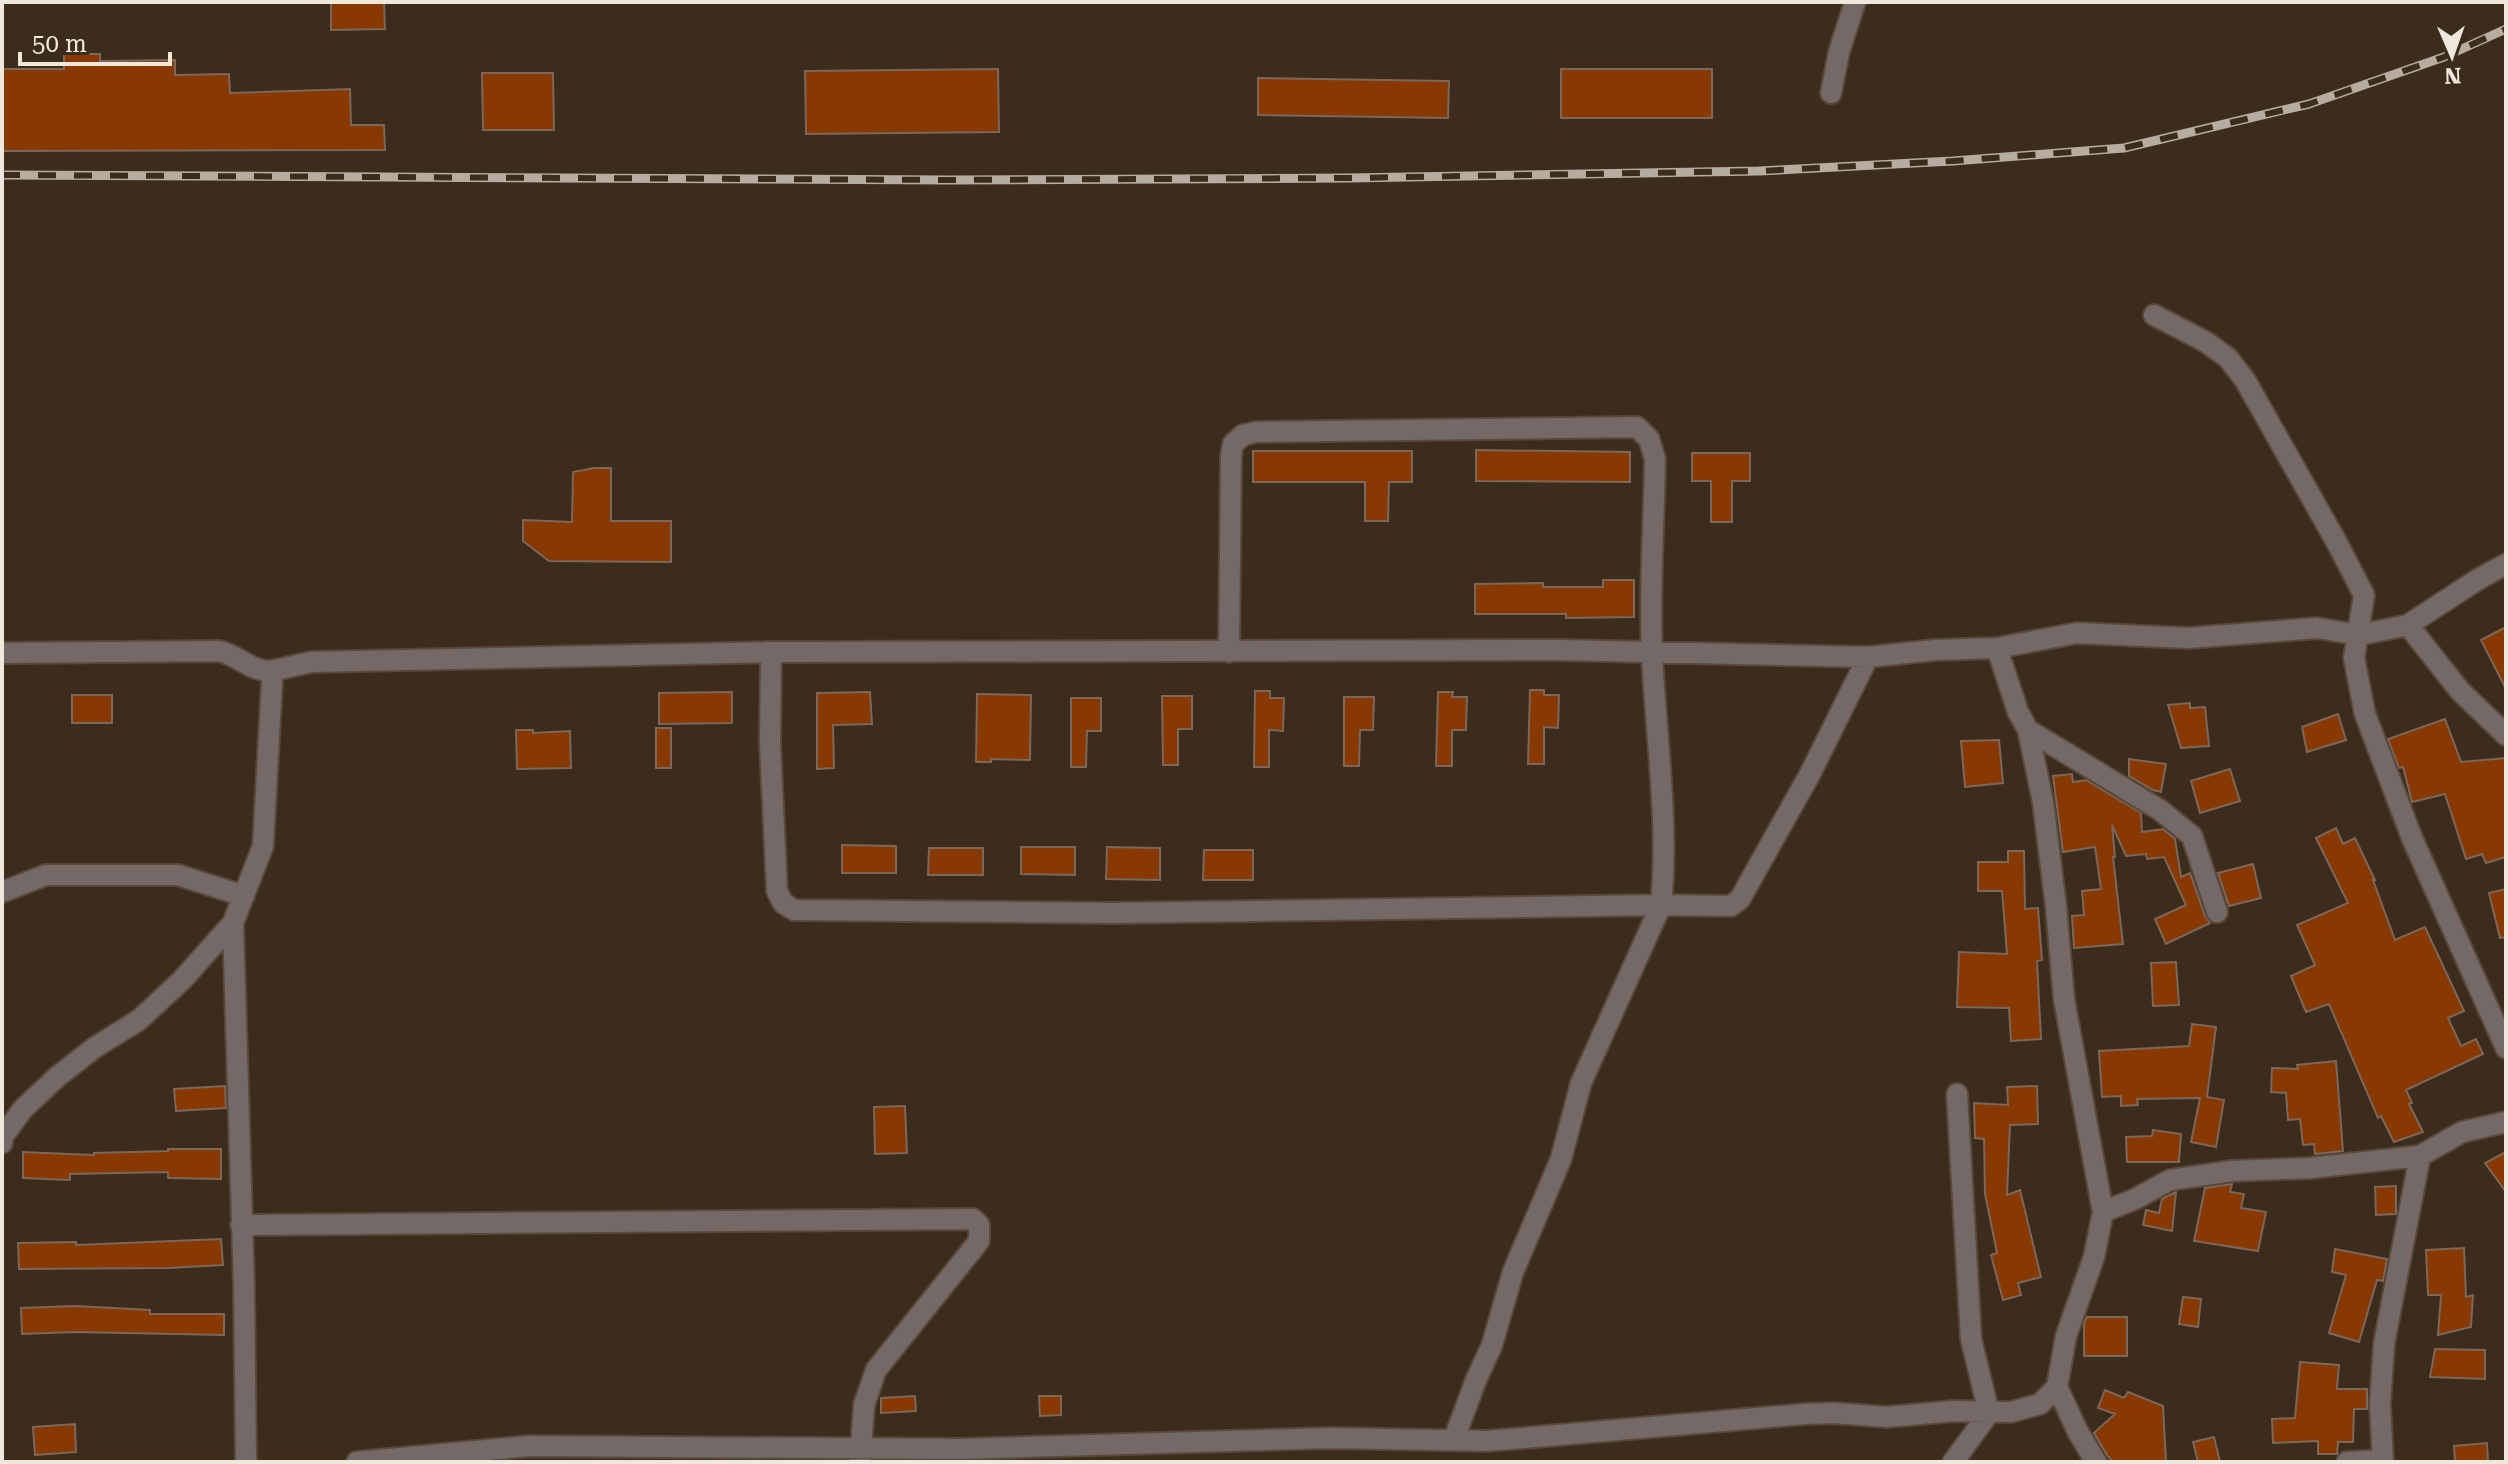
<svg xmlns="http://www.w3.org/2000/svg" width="2508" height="1464" viewBox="0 0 2508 1464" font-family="'Roboto Serif',serif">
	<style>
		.building { fill: #873901; stroke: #7d665a; stroke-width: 2 }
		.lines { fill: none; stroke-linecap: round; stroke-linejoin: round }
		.minor-casing { stroke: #584a3b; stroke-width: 24 }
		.minor { stroke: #756967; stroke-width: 20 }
		.rail-casing { stroke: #b7aca0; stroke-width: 9 }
		.rail { stroke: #3b2c1c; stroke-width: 6; stroke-dasharray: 18; stroke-linecap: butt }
	</style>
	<rect width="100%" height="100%" fill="#3b2c1c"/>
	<!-- building -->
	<path class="building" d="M 331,2 L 384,2 L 385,29 L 331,30 Z
		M 64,54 L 100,54 L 100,61 L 175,60 L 175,75 L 229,74 L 230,93 L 350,89 L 351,125 L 384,125 L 385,150 L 2,151 L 2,69 L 64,69 Z
		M 998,69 L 999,132 L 806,134 L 805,71 Z
		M 1561,69 L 1712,69 L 1712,118 L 1561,118 Z
		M 482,73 L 553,73 L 554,130 L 483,130 Z
		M 1258,78 L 1449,81 L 1448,118 L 1258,115 Z
		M 1476,450 L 1630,452 L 1630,482 L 1476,481 Z
		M 1253,451 L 1412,451 L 1412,482 L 1389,482 L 1388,521 L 1365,521 L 1365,482 L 1253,482 Z
		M 1692,453 L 1750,453 L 1750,481 L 1732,481 L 1732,522 L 1711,522 L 1711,481 L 1692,481 Z
		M 594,468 L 611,468 L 611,521 L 671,521 L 671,562 L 549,561 L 523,541 L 523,520 L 572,522 L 573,472 Z
		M 1603,580 L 1634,580 L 1634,617 L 1566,618 L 1566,614 L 1475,614 L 1475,584 L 1543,583 L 1543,587 L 1603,587 Z
		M 2506,627 L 2506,689 L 2481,640 Z
		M 1530,690 L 1544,690 L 1544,695 L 1559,695 L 1558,728 L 1544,727 L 1544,764 L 1528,764 Z
		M 1255,691 L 1270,691 L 1270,698 L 1284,698 L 1283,731 L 1269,730 L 1269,767 L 1254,767 Z
		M 732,692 L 732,723 L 659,724 L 659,693 Z
		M 870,692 L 872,724 L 833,725 L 834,768 L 817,769 L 817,693 Z
		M 1438,692 L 1453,692 L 1452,697 L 1467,697 L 1466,730 L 1452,730 L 1452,766 L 1436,766 Z
		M 977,694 L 1031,695 L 1030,760 L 991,759 L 991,762 L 976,762 Z
		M 72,695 L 112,695 L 112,723 L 72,723 Z
		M 1162,696 L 1192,696 L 1192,729 L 1178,729 L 1178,765 L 1163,765 Z
		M 1344,697 L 1374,697 L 1373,730 L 1360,730 L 1359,766 L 1344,766 Z
		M 1071,698 L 1101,698 L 1101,731 L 1087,731 L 1086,767 L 1071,767 Z
		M 2190,703 L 2190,708 L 2205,707 L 2209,746 L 2181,748 L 2168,705 Z
		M 2338,714 L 2346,740 L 2307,752 L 2302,727 Z
		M 2445,719 L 2461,762 L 2506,758 L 2506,857 L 2486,863 L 2482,854 L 2466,859 L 2445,794 L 2412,802 L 2403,767 L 2399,768 L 2388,739 Z
		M 656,728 L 671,728 L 671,768 L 656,768 Z
		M 516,730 L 533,730 L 533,733 L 570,731 L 571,768 L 517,769 Z
		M 1999,740 L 2003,783 L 1965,787 L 1961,741 Z
		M 2129,759 L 2166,764 L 2161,792 L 2153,790 L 2129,776 Z
		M 2230,769 L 2240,801 L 2200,813 L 2191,781 Z
		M 2072,774 L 2073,782 L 2086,780 L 2141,813 L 2142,832 L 2163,829 L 2175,839 L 2181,877 L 2190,873 L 2205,916 L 2210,923 L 2166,944 L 2155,919 L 2186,905 L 2164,857 L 2147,859 L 2146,854 L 2126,856 L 2112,825 L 2115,857 L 2113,857 L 2123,944 L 2074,948 L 2072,916 L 2084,915 L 2082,891 L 2101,889 L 2095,847 L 2063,852 L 2053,776 Z
		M 2336,828 L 2343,844 L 2355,838 L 2375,880 L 2373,880 L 2395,940 L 2425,927 L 2464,1011 L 2448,1018 L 2461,1046 L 2476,1039 L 2483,1054 L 2406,1090 L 2412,1103 L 2409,1104 L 2423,1132 L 2394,1142 L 2381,1116 L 2378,1118 L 2329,1004 L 2306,1012 L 2291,976 L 2315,965 L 2297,925 L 2348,903 L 2316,838 Z
		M 842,845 L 896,846 L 896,873 L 842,873 Z
		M 1021,847 L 1075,847 L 1075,875 L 1021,874 Z
		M 1107,847 L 1160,848 L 1160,880 L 1106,879 Z
		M 929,848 L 983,848 L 983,875 L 928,875 Z
		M 1204,850 L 1253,850 L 1253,880 L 1203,880 Z
		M 2008,851 L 2024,851 L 2025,909 L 2038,908 L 2042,960 L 2037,961 L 2041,1039 L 2011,1041 L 2009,1008 L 1957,1007 L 1959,952 L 2007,954 L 2002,891 L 1978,891 L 1978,862 L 2008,862 Z
		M 2253,864 L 2261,898 L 2229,906 L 2218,873 Z
		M 2506,889 L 2506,937 L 2500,938 L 2489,893 Z
		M 2176,962 L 2179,1005 L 2153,1006 L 2151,963 Z
		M 2192,1024 L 2216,1027 L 2207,1097 L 2224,1100 L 2216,1147 L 2191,1142 L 2200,1098 L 2137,1099 L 2138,1105 L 2121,1106 L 2121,1096 L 2102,1097 L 2099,1051 L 2189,1046 Z
		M 2336,1061 L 2343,1151 L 2315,1154 L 2314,1144 L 2303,1145 L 2300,1119 L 2288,1120 L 2286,1093 L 2271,1092 L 2272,1068 L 2298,1069 L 2297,1065 Z
		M 225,1086 L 226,1108 L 176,1111 L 174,1089 Z
		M 2037,1086 L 2038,1124 L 2010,1125 L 2007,1195 L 2020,1190 L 2041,1277 L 2018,1283 L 2021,1295 L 2003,1300 L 1991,1255 L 1997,1253 L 1985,1194 L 1984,1139 L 1975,1138 L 1974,1103 L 2008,1105 L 2007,1087 Z
		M 905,1106 L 907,1153 L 875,1154 L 874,1107 Z
		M 2153,1130 L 2181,1134 L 2179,1162 L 2127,1162 L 2126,1137 L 2152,1136 Z
		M 168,1149 L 221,1149 L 221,1179 L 168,1178 L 168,1172 L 70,1174 L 70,1180 L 23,1178 L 23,1152 L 94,1155 L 94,1153 L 168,1151 Z
		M 2506,1152 L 2506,1192 L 2485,1163 Z
		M 2232,1184 L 2230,1192 L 2244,1194 L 2241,1208 L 2266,1212 L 2258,1251 L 2194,1241 L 2205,1188 Z
		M 2396,1186 L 2396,1214 L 2376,1215 L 2375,1187 Z
		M 2176,1192 L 2172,1231 L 2143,1225 L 2146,1210 L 2159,1213 L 2162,1199 Z
		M 221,1239 L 223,1265 L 168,1268 L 19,1269 L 18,1243 L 76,1242 L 76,1245 Z
		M 2464,1248 L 2466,1297 L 2473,1295 L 2471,1327 L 2438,1335 L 2441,1295 L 2428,1295 L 2426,1250 Z
		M 2335,1249 L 2387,1259 L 2383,1281 L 2377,1280 L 2359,1342 L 2329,1333 L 2346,1275 L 2332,1272 Z
		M 2183,1297 L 2201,1299 L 2198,1327 L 2179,1324 Z
		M 75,1306 L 150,1310 L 150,1314 L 224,1314 L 224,1335 L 75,1332 L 22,1334 L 21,1308 Z
		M 2087,1317 L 2127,1317 L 2127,1356 L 2084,1356 L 2084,1323 Z
		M 2435,1349 L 2485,1350 L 2485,1379 L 2430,1377 Z
		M 2300,1362 L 2339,1365 L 2337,1389 L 2367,1389 L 2367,1409 L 2354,1409 L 2353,1442 L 2338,1442 L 2337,1454 L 2318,1454 L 2318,1441 L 2273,1443 L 2272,1419 L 2295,1418 Z
		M 2105,1390 L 2124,1398 L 2128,1392 L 2163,1406 L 2166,1462 L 2113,1462 L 2107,1455 L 2094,1433 L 2115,1414 L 2098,1408 Z
		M 915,1396 L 916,1411 L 881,1413 L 881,1398 Z
		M 1039,1396 L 1061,1396 L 1061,1415 L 1040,1416 Z
		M 75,1424 L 76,1452 L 35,1455 L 33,1427 Z
		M 2214,1437 L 2220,1462 L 2198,1462 L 2193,1442 Z
		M 2487,1443 L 2488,1462 L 2455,1462 L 2454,1446 Z"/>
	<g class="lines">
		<defs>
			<path id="minor" d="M 1831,93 L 1839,52 L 1855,2
				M 2154,315 L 2206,342 L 2228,358 L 2245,380 L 2336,541 L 2364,595 L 2354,658 L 2365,714 L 2412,838 L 2506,1048
				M 2408,625 L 2460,691 L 2506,735
				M 1997,648 L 2018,712 L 2028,730 L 2043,802 L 2056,907 L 2064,999 L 2103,1212 L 2094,1257 L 2066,1336 L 2057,1387 L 2078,1432 L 2096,1462
				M 771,652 L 770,744 L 777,891 L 783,903 L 794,910 L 1112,913 L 1661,905 C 1669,822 1656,737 1652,655 C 1649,590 1654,524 1655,459 L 1649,439 L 1637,427 L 1256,432 L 1243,435 L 1233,444 L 1231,456 L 1229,652
				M 2,653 L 219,651 C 238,655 252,672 271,671
				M 2028,730 L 2160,810 L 2192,836 L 2217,912
				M 2,892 L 46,875 L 178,875 L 244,896
				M 233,923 L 244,1286 L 246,1462
				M 2,1143 L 3,1136 L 23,1109 L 57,1077 L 94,1048 L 139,1020 L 182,980 L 233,923 L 263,846 L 272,682 L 271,671 L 311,662 L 771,652 L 1561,650 L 1868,657 L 1935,650 L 1997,648 L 2077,633 L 2188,638 L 2317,628 L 2359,635 L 2408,625 L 2477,580 L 2506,564
				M 2103,1212 L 2135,1199 L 2170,1180 L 2232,1171 L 2310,1168 L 2420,1156 L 2462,1132 L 2506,1122
				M 241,1225 L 973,1219 L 979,1225 L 979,1241 L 876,1370 L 864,1405 L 860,1462
				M 1454,1439 L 1476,1380 L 1492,1345 L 1513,1272 L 1561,1159 L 1581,1083 L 1661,905 L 1731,906 L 1740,899 L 1810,774 L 1868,657
				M 357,1462 L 530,1446 L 960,1449 L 1331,1438 L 1487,1441 L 1805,1414 L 1833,1413 L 1887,1417 L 1954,1411 L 2011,1412 L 2040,1404 L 2057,1387
				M 1953,1462 L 1989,1413 L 1971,1339 L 1957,1094
				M 2347,1462 L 2383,1460
				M 2383,1462 L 2380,1404 L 2384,1344 L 2420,1156"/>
		</defs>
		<!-- minor casing -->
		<use href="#minor" class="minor-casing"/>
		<!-- minor -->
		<use href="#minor" class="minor"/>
		<defs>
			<path id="rail" d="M 2,175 L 948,180 L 1349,178 L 1759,171 L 1953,161 L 2124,148 L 2309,104 L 2444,57 L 2506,29"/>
		</defs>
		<!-- rail casing -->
		<use href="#rail" class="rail-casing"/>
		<!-- rail -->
		<use href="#rail" class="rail"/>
	</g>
	<!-- border -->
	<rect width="2508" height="1464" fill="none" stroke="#f0e7dd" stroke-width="8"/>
	<!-- north arrow -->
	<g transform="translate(2452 56) rotate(178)" stroke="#3b2c1c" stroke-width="6" paint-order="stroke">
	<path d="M0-6L14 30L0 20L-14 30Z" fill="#f0e7dd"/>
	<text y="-12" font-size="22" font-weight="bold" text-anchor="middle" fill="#f0e7dd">N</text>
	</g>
	<!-- scale -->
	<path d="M20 52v12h150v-12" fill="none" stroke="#f0e7dd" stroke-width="4"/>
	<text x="32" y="52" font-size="24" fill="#f0e7dd" stroke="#3b2c1c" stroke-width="6" paint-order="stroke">50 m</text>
</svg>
